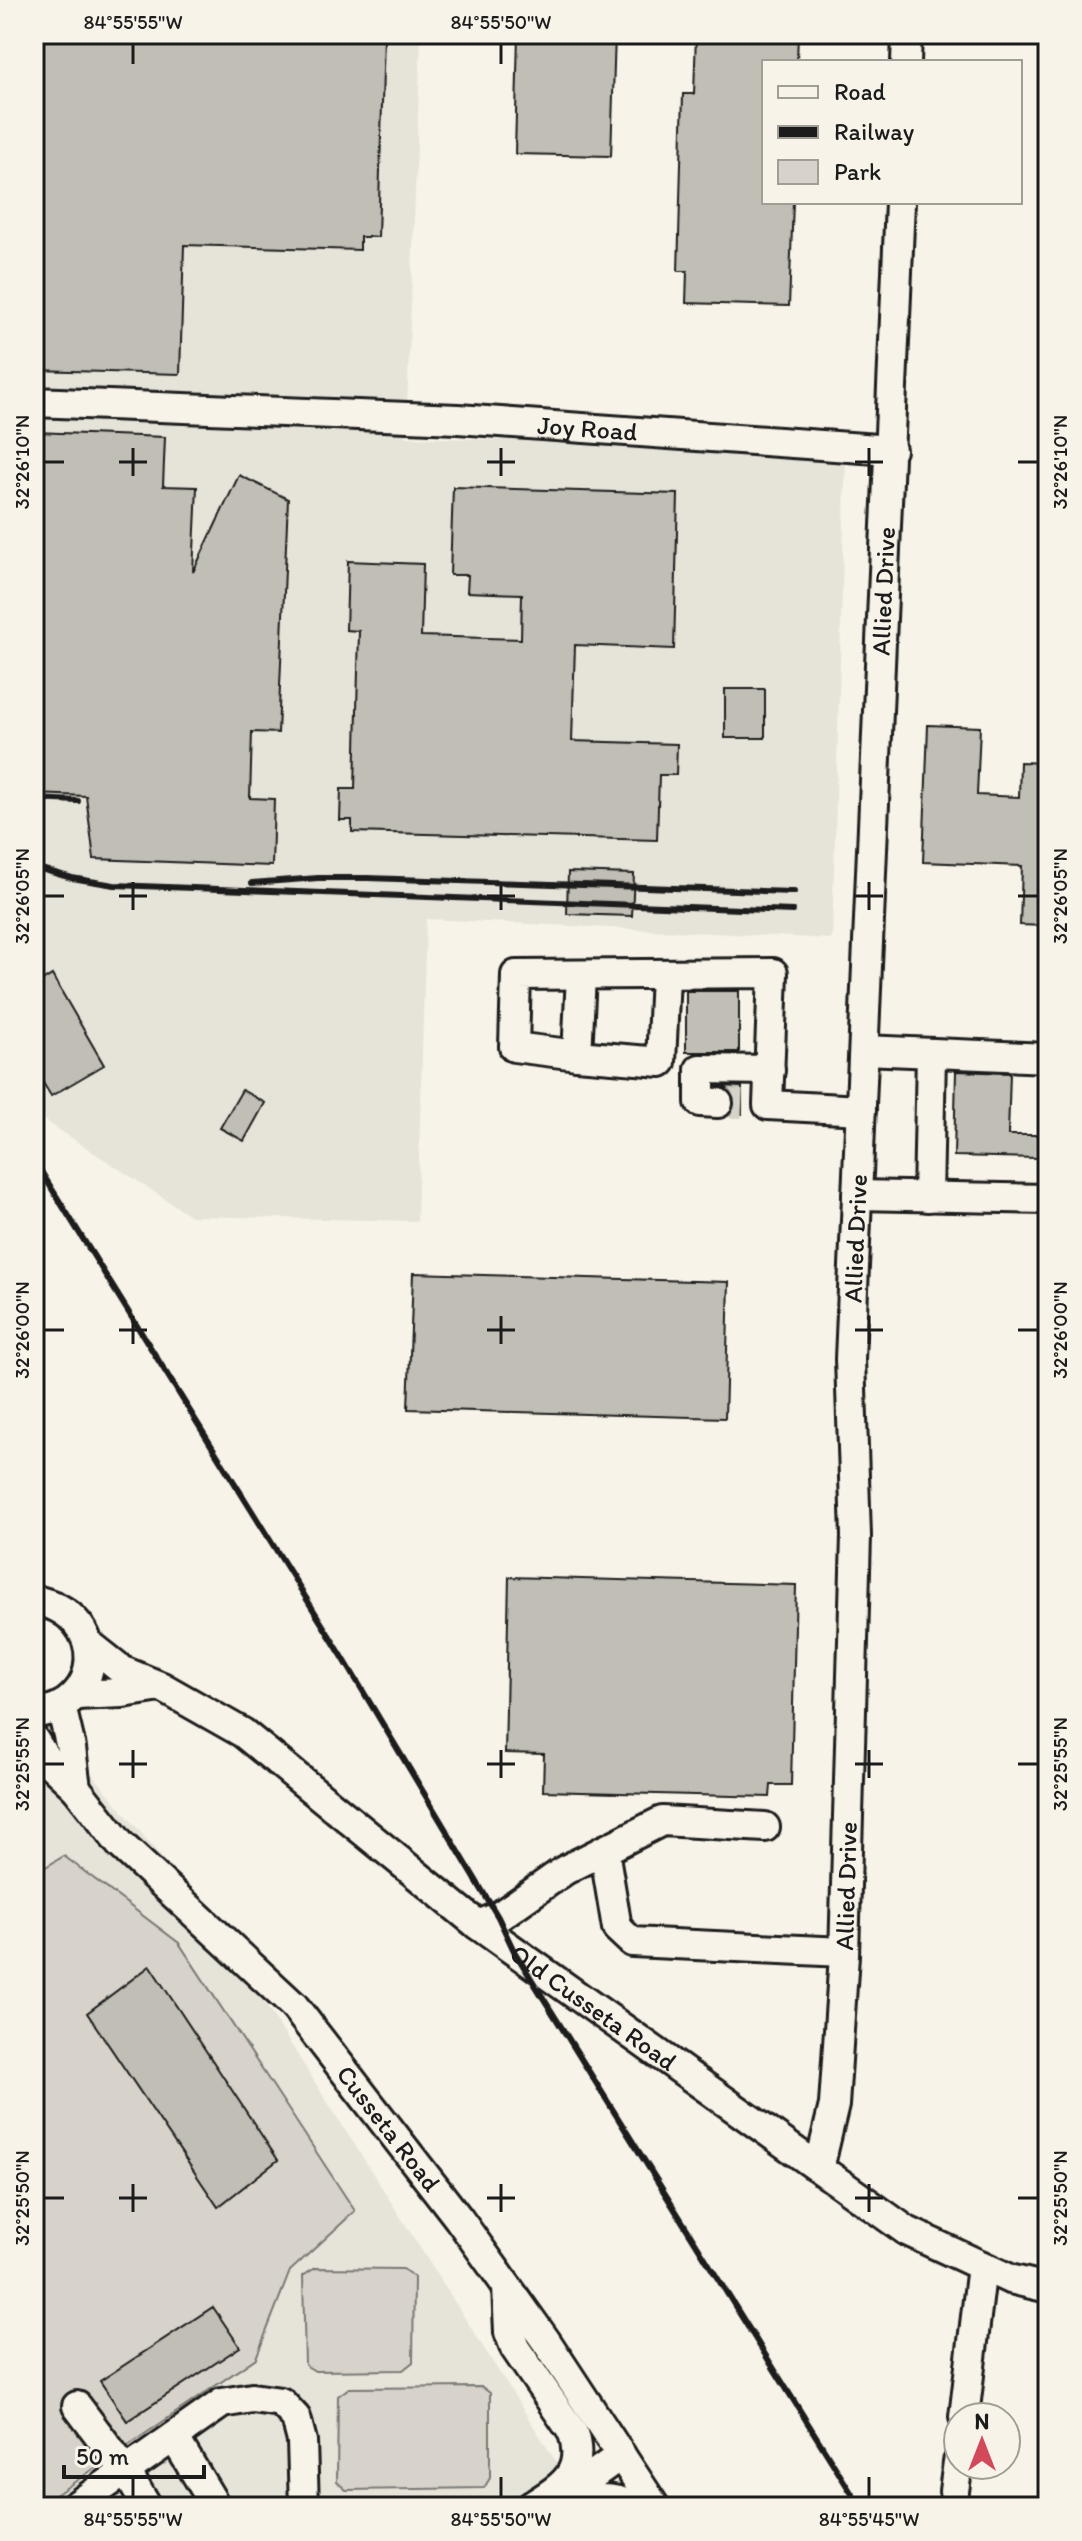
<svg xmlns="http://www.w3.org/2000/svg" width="1082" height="2541" viewBox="0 0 1082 2541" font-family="Itim,sans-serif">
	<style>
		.built { fill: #e6e3d9 }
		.green { fill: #d7d3cb; stroke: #7a7874; stroke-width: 2 }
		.building { fill: #c0beb5; stroke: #1c1c1c; stroke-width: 2 }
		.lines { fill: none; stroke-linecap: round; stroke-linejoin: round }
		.minor-tunnel { stroke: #d6d3c9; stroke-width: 28; stroke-dasharray: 28 14; stroke-linecap: butt }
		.minor-casing { stroke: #1c1c1c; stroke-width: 34 }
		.minor { stroke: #f7f3e8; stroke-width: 28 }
		.rail { stroke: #1c1c1c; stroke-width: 6 }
		.ticks { fill: none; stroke: #1c1c1c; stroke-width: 3 }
		.labels { text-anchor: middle; stroke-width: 8; stroke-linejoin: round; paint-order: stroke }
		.street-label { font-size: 26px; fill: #1c1c1c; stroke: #f7f3e8 }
		.neatline { fill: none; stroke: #1c1c1c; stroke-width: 3 }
		.ticks-label { font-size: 20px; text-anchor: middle; fill: #1c1c1c }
	</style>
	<rect width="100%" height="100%" fill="#f7f3e8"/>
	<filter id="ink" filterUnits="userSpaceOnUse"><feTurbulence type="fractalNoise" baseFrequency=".0125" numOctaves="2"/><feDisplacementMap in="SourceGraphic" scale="16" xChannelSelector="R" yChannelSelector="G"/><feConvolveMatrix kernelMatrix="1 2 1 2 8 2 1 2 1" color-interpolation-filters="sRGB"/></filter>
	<g filter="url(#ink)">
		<!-- built -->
		<path class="built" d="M 34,34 L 421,34 L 406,437 L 846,450 L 832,939 L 426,919 L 417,1221 L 191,1216 L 44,1120 L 34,1104 Z
			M 34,1704 L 206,1911 L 585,2507 L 34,2507 Z"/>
		<!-- green -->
		<path class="green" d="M 64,1856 L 179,1943 L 355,2211 L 290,2271 L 256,2358 L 38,2507 L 34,2507 L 34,1874 Z
			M 315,2268 L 403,2269 L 414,2277 L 413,2362 L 403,2370 L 315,2371 L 305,2365 L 303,2276 Z
			M 482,2387 L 490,2393 L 490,2478 L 484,2488 L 346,2490 L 337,2482 L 338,2396 L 349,2388 Z"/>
		<!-- building -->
		<path class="building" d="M 38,34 L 384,37 L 378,237 L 360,237 L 360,250 L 184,245 L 180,374 L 34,370 L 34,117 Z
			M 518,34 L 615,34 L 611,156 L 515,154 Z
			M 696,34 L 798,34 L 797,62 L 764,62 L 764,202 L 793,202 L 789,306 L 686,303 L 687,271 L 678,271 L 683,94 L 694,94 Z
			M 34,432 L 165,437 L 163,486 L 197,487 L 193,572 L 239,475 L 288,499 L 278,733 L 252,732 L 250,798 L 274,799 L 272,866 L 94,859 L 86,796 L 34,794 Z
			M 453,487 L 678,494 L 674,649 L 575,645 L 572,741 L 677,744 L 676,775 L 659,775 L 657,840 L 352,832 L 352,820 L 340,820 L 341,789 L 355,789 L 359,631 L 346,630 L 348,561 L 423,564 L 421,636 L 521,639 L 522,594 L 467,592 L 468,575 L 450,575 Z
			M 725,689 L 765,689 L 765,738 L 725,738 Z
			M 928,725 L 980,727 L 977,795 L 1019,797 L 1020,762 L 1048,763 L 1045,926 L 1020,925 L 1022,866 L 923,862 Z
			M 568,872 L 634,874 L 632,916 L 567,914 Z
			M 52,975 L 104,1065 L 51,1096 L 34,1068 L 34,986 Z
			M 686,991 L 739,991 L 739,1052 L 686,1052 Z
			M 956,1071 L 1010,1073 L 1008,1135 L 1039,1135 L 1038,1158 L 954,1156 Z
			M 720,1086 L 742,1087 L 742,1114 L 731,1114 L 735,1105 L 733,1096 L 728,1089 Z
			M 242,1090 L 265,1103 L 244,1141 L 220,1128 Z
			M 413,1273 L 729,1282 L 725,1418 L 408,1409 Z
			M 509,1577 L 796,1585 L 791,1785 L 771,1785 L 770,1797 L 543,1791 L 544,1754 L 505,1753 Z
			M 150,1966 L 278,2160 L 218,2207 L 87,2013 Z
			M 213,2307 L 240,2347 L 127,2421 L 100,2381 Z"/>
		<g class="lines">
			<!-- minor-tunnel -->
			<path class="minor-tunnel" d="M 718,1103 L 742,1104"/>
			<defs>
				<g id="minor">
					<path d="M 906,62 L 907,34"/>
					<path id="s1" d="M 34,402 L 458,419 L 891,450"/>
					<path d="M 665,976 L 661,1062 L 577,1055 L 514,1047 L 516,975 L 773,973 L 768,1105 L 861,1110"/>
					<path d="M 864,1050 L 1048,1058"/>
					<path d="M 577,1055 L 581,975"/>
					<path d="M 718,1103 L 700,1102 L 700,1069 L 770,1070"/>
					<path d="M 857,1195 L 1048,1199"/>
					<path d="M 928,1197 L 931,1054"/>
					<path d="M 34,1600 C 112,1614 104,1709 34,1713"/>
					<path id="s2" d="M 89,1644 L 123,1671 L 162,1687 L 243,1733 L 478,1925 L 907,2231 L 1010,2279 L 1048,2288"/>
					<path d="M 75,1695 L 123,1693 L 161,1687"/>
					<path d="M 61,1706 L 71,1748 L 76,1788"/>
					<path id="s3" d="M 34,1740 L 48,1762 L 76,1788 L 120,1844 L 294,2006 L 459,2219 L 546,2341 L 655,2507"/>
					<path d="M 604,1850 L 617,1928 L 632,1942 L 844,1952"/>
					<path d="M 478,1925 L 498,1917 L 565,1870 L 662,1821 L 765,1827"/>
					<path id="s4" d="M 819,2168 L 834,2105 L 844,1955 L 856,1536 L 850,1359 L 900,202"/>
					<path d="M 507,2287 L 509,2332 L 515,2348 L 573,2433 C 586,2474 561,2487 530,2507"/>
					<path d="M 77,2406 L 126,2471 L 147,2507"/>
					<path d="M 964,2417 L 982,2266"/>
					<path d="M 174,2437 L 216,2507"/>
					<path d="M 954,2491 L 958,2462"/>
					<path d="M 564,2496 L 621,2455"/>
					<path d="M 74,2507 L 222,2403 L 252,2398 L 281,2402 L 296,2418 L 302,2441 L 304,2507"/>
					<path d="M 567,2507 C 588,2497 613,2496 634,2507"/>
				</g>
			</defs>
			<!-- minor casing -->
			<use href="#minor" class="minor-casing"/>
			<!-- minor -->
			<use href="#minor" class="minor"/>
			<!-- rail -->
			<path class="rail" d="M 34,799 L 78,801
				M 34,867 L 72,878 L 114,885 L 793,911
				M 252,883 L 318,878 L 367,878 L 794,892
				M 34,1160 L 342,1656 L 498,1917 L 514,1951 L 860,2507"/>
		</g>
	</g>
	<!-- ticks -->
	<path class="ticks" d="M 133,44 L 133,64M 501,44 L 501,64M 133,448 L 133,476M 501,448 L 501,476M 869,448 L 869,476M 44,462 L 64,462M 119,462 L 147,462M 487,462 L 515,462M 855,462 L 883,462M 1018,462 L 1038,462M 133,882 L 133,910M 501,882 L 501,910M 869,882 L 869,910M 44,896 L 64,896M 119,896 L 147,896M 487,896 L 515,896M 855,896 L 883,896M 1018,896 L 1038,896M 133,1316 L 133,1344M 501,1316 L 501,1344M 869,1316 L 869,1344M 44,1330 L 64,1330M 119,1330 L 147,1330M 487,1330 L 515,1330M 855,1330 L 883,1330M 1018,1330 L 1038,1330M 133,1750 L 133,1778M 501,1750 L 501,1778M 869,1750 L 869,1778M 44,1764 L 64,1764M 119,1764 L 147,1764M 487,1764 L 515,1764M 855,1764 L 883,1764M 1018,1764 L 1038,1764M 133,2184 L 133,2212M 501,2184 L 501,2212M 869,2184 L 869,2212M 44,2198 L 64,2198M 119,2198 L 147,2198M 487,2198 L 515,2198M 855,2198 L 883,2198M 1018,2198 L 1038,2198M 133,2477 L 133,2497M 501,2477 L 501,2497M 869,2477 L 869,2497"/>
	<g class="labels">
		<!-- street labels -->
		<g class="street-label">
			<text dy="9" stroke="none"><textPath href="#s1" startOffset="554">Joy Road</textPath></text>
			<text dy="9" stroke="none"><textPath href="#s4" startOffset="1580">Allied Drive</textPath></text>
			<text dy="9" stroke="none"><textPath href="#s4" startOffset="932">Allied Drive</textPath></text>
			<text dy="9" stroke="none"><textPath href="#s4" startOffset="284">Allied Drive</textPath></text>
			<text dy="9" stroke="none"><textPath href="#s2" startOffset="624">Old Cusseta Road</textPath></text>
			<text dy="9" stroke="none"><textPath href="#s3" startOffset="528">Cusseta Road</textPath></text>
		</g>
	</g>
	<!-- margin -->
	<rect width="1082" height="2541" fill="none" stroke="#f7f3e8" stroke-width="88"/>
	<!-- legend -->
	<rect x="762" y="60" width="260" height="144" fill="#f7f3e8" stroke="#9f9d96" stroke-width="2"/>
	<rect x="778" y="86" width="40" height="12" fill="#f7f3e8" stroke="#9f9d96" stroke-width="2"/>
	<text x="834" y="100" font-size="24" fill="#1c1c1c">Road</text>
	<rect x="778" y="126" width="40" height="12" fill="#1c1c1c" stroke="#9f9d96" stroke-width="2"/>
	<text x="834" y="140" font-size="24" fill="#1c1c1c">Railway</text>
	<rect x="778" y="160" width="40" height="24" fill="#d7d3cb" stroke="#9f9d96" stroke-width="2"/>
	<text x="834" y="180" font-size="24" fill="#1c1c1c">Park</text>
	<!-- north arrow -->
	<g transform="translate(982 2441)"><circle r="38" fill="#f7f3e8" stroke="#9f9d96" stroke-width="2"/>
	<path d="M0-6L14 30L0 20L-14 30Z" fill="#d1495b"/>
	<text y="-12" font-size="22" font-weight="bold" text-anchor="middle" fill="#1c1c1c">N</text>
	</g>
	<!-- scale -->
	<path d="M64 2465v12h140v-12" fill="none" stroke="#1c1c1c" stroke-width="4"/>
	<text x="76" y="2465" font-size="24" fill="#1c1c1c" stroke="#f7f3e8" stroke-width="6" paint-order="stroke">50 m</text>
	<rect x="44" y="44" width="994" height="2453" class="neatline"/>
	<g class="ticks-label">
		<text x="133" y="29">84°55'55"W</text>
		<text x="501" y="29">84°55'50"W</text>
		<text transform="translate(22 462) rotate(-90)" y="7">32°26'10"N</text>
		<text transform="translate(1060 462) rotate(-90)" y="7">32°26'10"N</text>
		<text transform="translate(22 896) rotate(-90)" y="7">32°26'05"N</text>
		<text transform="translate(1060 896) rotate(-90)" y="7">32°26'05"N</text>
		<text transform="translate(22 1330) rotate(-90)" y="7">32°26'00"N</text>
		<text transform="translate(1060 1330) rotate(-90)" y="7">32°26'00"N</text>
		<text transform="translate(22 1764) rotate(-90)" y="7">32°25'55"N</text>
		<text transform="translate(1060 1764) rotate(-90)" y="7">32°25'55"N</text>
		<text transform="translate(22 2198) rotate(-90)" y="7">32°25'50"N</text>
		<text transform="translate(1060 2198) rotate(-90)" y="7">32°25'50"N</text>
		<text x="133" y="2526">84°55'55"W</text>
		<text x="501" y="2526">84°55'50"W</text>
		<text x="869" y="2526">84°55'45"W</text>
	</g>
</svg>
